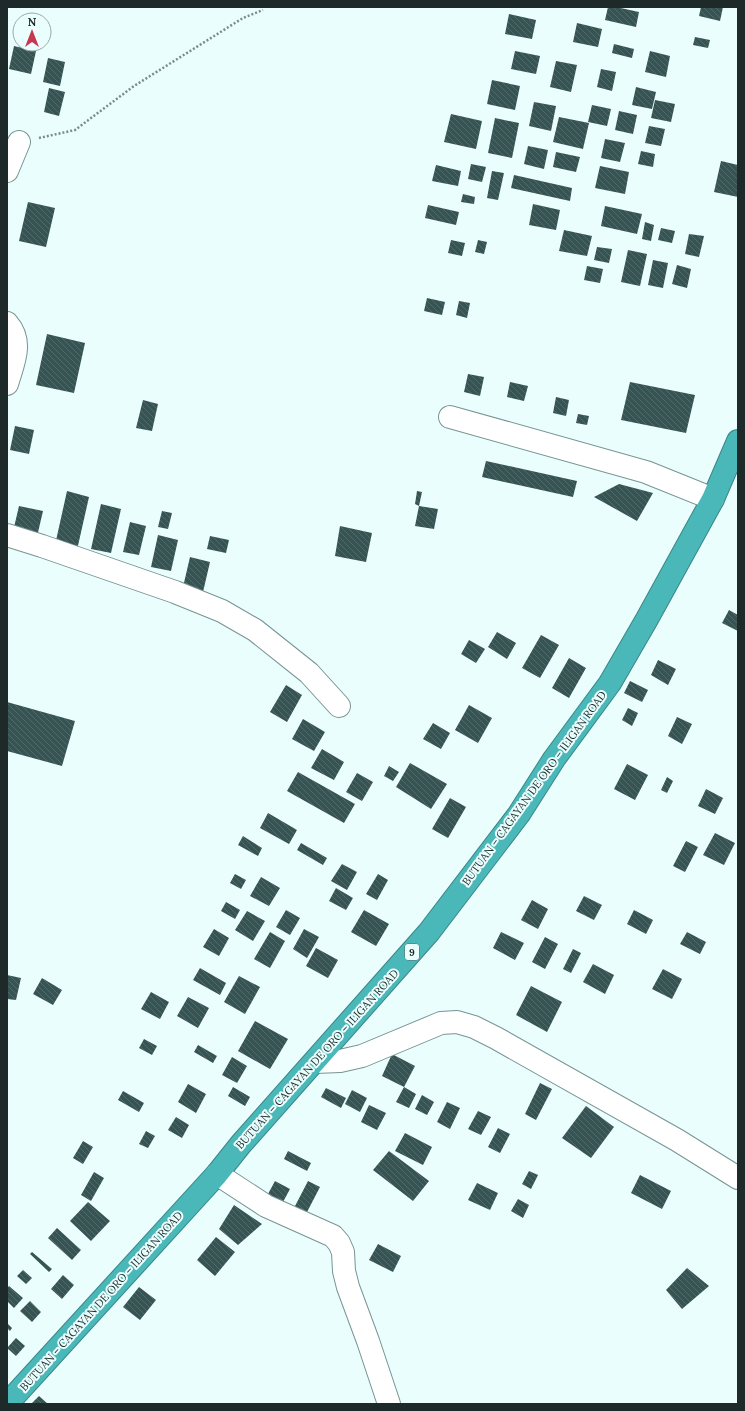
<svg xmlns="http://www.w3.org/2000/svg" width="745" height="1411" viewBox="0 0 745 1411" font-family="Lora,serif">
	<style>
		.building { fill: url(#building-back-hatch) }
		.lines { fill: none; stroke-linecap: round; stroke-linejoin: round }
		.minor-casing { stroke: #769594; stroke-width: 24 }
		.highway-casing { stroke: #3b8686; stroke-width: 24 }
		.path { stroke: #7b8a8a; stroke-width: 2.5; stroke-dasharray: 2 2; stroke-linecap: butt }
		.minor { stroke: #fff; stroke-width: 22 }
		.highway { stroke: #4ab7b8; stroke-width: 22 }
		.labels { text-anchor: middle; stroke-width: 4; stroke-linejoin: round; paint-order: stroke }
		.shield { fill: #ebfefe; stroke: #5c6a6a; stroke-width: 1 }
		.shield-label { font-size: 10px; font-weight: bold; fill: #1e2a2a }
		.street-label { font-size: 11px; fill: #1e2a2a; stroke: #ebfefe }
	</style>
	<defs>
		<pattern id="building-back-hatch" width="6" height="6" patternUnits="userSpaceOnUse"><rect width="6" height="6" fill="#375455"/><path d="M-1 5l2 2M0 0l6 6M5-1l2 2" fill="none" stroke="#52696a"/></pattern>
	</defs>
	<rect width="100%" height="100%" fill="#ebfefe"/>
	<!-- building -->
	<path class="building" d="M 608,7 L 616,7 L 639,12 L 636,27 L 605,20 Z
		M 701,7 L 723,7 L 720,21 L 699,16 Z
		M 509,14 L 536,20 L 532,39 L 505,34 Z
		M 577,23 L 602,29 L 598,47 L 573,42 Z
		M 695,37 L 710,40 L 708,48 L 693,45 Z
		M 614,44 L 634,49 L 632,58 L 612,53 Z
		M 14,46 L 36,51 L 31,74 L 9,69 Z
		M 515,51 L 540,56 L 536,74 L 511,69 Z
		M 650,51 L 670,56 L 666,77 L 645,72 Z
		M 48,58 L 65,62 L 60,86 L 43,82 Z
		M 556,61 L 577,65 L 571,92 L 550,87 Z
		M 601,69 L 616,72 L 612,91 L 597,87 Z
		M 492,80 L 520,86 L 515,110 L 487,104 Z
		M 636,87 L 656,92 L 652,109 L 632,105 Z
		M 49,88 L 65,92 L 59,116 L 44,112 Z
		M 655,100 L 675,104 L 671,122 L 651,118 Z
		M 534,102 L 556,106 L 551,131 L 529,126 Z
		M 592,105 L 611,109 L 607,126 L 588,122 Z
		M 619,111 L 637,115 L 633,134 L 615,130 Z
		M 451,114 L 482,121 L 476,149 L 444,142 Z
		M 559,117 L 589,123 L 583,149 L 553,142 Z
		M 495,118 L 519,123 L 512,158 L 488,153 Z
		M 649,126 L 665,129 L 661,146 L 645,143 Z
		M 605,139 L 625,143 L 620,162 L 601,158 Z
		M 528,146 L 548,150 L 544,169 L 524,164 Z
		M 641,151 L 655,154 L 653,167 L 638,164 Z
		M 556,152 L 580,157 L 576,172 L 553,167 Z
		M 721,161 L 738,165 L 738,197 L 714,192 Z
		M 471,164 L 486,167 L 482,182 L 468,179 Z
		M 436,165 L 461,171 L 458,186 L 432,181 Z
		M 600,166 L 629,172 L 625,194 L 595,188 Z
		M 492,171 L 504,173 L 498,200 L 487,198 Z
		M 514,175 L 572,188 L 570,201 L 511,188 Z
		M 463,194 L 475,197 L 474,204 L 461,202 Z
		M 28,202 L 55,208 L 46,247 L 19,241 Z
		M 533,204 L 560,210 L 556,230 L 529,225 Z
		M 428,205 L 459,212 L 456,225 L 425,218 Z
		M 605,206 L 642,214 L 637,234 L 601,226 Z
		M 645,222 L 654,225 L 651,241 L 642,239 Z
		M 661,228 L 675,231 L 672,243 L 658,240 Z
		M 564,230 L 592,236 L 587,256 L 559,251 Z
		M 689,234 L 704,236 L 699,257 L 685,254 Z
		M 451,240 L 465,243 L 462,256 L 448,253 Z
		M 478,240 L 487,242 L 484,254 L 475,252 Z
		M 597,247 L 612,249 L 609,263 L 594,260 Z
		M 628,250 L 647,254 L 640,286 L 621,282 Z
		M 653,260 L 668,263 L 663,288 L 648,285 Z
		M 677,265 L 691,269 L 687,288 L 672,284 Z
		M 587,266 L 603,269 L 600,283 L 584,280 Z
		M 427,298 L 445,302 L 442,315 L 424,311 Z
		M 459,301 L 470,303 L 467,318 L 456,315 Z
		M 47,334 L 85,343 L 74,393 L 36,385 Z
		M 468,374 L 484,377 L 480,396 L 464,392 Z
		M 510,382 L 528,386 L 524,401 L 507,397 Z
		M 630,382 L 695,395 L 686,433 L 621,420 Z
		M 556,397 L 569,400 L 566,416 L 553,413 Z
		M 143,400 L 158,404 L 152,431 L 136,428 Z
		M 578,414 L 589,416 L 587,425 L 576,423 Z
		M 15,426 L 34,430 L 29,454 L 10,450 Z
		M 486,461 L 577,481 L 573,497 L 482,477 Z
		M 619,484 L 653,493 L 637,521 L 594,497 Z
		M 67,491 L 89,497 L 77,550 L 55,545 Z
		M 417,491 L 422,492 L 419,506 L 415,504 Z
		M 101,504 L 121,509 L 111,553 L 91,549 Z
		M 19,506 L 43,511 L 36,541 L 12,536 Z
		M 419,506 L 438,509 L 434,529 L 415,526 Z
		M 162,511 L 172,513 L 168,529 L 158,527 Z
		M 130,522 L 146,526 L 139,555 L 123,552 Z
		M 340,526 L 372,533 L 366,562 L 335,556 Z
		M 158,535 L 178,540 L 171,571 L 151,567 Z
		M 210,536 L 229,540 L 226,553 L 207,549 Z
		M 190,557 L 210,562 L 203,592 L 183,587 Z
		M 729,610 L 738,615 L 738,631 L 722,623 Z
		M 497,632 L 516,643 L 507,659 L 488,647 Z
		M 541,635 L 559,645 L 540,678 L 522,668 Z
		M 469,640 L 485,649 L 476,663 L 461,654 Z
		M 569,658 L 586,668 L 569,698 L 552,688 Z
		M 658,660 L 676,669 L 668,685 L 651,675 Z
		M 630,681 L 648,690 L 642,702 L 624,693 Z
		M 286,685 L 302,695 L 287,722 L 270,712 Z
		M 7,702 L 75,721 L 62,766 L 7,751 Z
		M 469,705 L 492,718 L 478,743 L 455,730 Z
		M 628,708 L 638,713 L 632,726 L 622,720 Z
		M 677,717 L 692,724 L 682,744 L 668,736 Z
		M 303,719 L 325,732 L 314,751 L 292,739 Z
		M 433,723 L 450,733 L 441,749 L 423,739 Z
		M 322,749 L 344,762 L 334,780 L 311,768 Z
		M 410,763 L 447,784 L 431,809 L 396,787 Z
		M 627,764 L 648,775 L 635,800 L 614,789 Z
		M 389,766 L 399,772 L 393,781 L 384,776 Z
		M 298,772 L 355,804 L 344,823 L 287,791 Z
		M 357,773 L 373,782 L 362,801 L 346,792 Z
		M 667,777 L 673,781 L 667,793 L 661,790 Z
		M 706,789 L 723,798 L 715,814 L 698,806 Z
		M 450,798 L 466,807 L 448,838 L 432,829 Z
		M 268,813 L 297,830 L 289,844 L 260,828 Z
		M 715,833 L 735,843 L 724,865 L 703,855 Z
		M 243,836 L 262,848 L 258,856 L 238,845 Z
		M 686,841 L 698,847 L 685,872 L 673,866 Z
		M 301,843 L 327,858 L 323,865 L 297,850 Z
		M 342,864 L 357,872 L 347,890 L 331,881 Z
		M 235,874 L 246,880 L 241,889 L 230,883 Z
		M 378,874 L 388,880 L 377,900 L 366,894 Z
		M 261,877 L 280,888 L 269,906 L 250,896 Z
		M 336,888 L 353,898 L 346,910 L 329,901 Z
		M 584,896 L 602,905 L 594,920 L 576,911 Z
		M 532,900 L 548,909 L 538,929 L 521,920 Z
		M 226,902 L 240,910 L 235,919 L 221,911 Z
		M 286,910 L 300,918 L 290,935 L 276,927 Z
		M 364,910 L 389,924 L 376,946 L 351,932 Z
		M 634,910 L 653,920 L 646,934 L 627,924 Z
		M 247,911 L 265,921 L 253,941 L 235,930 Z
		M 214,929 L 229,938 L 219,956 L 203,947 Z
		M 304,929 L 319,937 L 307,958 L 293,949 Z
		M 270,932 L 285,941 L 270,968 L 254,959 Z
		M 501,932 L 524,943 L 515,960 L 493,948 Z
		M 687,932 L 706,942 L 700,954 L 680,944 Z
		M 545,937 L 558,944 L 545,969 L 532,962 Z
		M 316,948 L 338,960 L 328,978 L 306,966 Z
		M 573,949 L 581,953 L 571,973 L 563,969 Z
		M 593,964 L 614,975 L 605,994 L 583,982 Z
		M 200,968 L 226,983 L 220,995 L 193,980 Z
		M 663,969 L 682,979 L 672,999 L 652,989 Z
		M 7,975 L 21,978 L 16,1000 L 7,999 Z
		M 239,976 L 260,987 L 245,1014 L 224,1002 Z
		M 42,978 L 62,990 L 53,1005 L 33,994 Z
		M 531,986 L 562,1002 L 547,1032 L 516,1015 Z
		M 151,992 L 169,1002 L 160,1019 L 141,1009 Z
		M 188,997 L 209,1008 L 198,1028 L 177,1016 Z
		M 255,1021 L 288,1039 L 270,1069 L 238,1051 Z
		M 144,1039 L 157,1046 L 152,1055 L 139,1048 Z
		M 198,1045 L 217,1056 L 213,1063 L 194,1052 Z
		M 392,1054 L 415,1066 L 404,1087 L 382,1076 Z
		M 232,1057 L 247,1066 L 237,1083 L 222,1075 Z
		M 540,1083 L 552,1089 L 536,1120 L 525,1114 Z
		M 188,1084 L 206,1094 L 196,1113 L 178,1102 Z
		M 233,1087 L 250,1097 L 245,1106 L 228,1096 Z
		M 404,1087 L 416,1094 L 409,1108 L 396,1102 Z
		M 326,1088 L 346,1098 L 341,1108 L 321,1097 Z
		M 352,1090 L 367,1098 L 360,1112 L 345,1104 Z
		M 123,1091 L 144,1103 L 139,1112 L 118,1100 Z
		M 422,1095 L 434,1102 L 427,1115 L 415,1109 Z
		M 447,1102 L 460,1108 L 450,1129 L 437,1122 Z
		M 369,1105 L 386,1113 L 377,1130 L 361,1122 Z
		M 586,1106 L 614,1127 L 591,1158 L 562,1138 Z
		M 478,1111 L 491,1117 L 481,1135 L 468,1129 Z
		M 176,1117 L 189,1125 L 182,1138 L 168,1130 Z
		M 498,1128 L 510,1134 L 500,1153 L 488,1147 Z
		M 146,1131 L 155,1136 L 148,1148 L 139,1144 Z
		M 405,1133 L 432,1147 L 423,1165 L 395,1151 Z
		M 83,1141 L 93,1147 L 83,1164 L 73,1158 Z
		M 288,1151 L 311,1163 L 307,1171 L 284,1159 Z
		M 389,1151 L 429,1181 L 413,1201 L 373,1170 Z
		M 529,1171 L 538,1175 L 531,1189 L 522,1184 Z
		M 94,1172 L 104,1178 L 91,1201 L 81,1195 Z
		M 640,1175 L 671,1191 L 662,1209 L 631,1193 Z
		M 275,1181 L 290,1189 L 283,1202 L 268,1194 Z
		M 308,1181 L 320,1187 L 306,1214 L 294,1208 Z
		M 477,1183 L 498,1193 L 490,1210 L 468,1200 Z
		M 518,1199 L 529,1205 L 523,1218 L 511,1211 Z
		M 88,1202 L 110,1221 L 91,1241 L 70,1221 Z
		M 234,1205 L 262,1224 L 238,1245 L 219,1229 Z
		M 57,1228 L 81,1250 L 72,1260 L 48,1238 Z
		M 216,1237 L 235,1252 L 215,1276 L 197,1260 Z
		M 378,1244 L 401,1256 L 393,1272 L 369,1260 Z
		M 32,1252 L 52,1269 L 49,1272 L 30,1254 Z
		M 687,1268 L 709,1286 L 682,1309 L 666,1290 Z
		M 23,1270 L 32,1278 L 26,1284 L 17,1276 Z
		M 63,1275 L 74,1285 L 62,1299 L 51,1289 Z
		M 9,1286 L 23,1298 L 14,1308 L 7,1301 L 7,1288 Z
		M 139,1287 L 156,1300 L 140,1320 L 123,1307 Z
		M 30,1301 L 41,1312 L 32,1322 L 20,1311 Z
		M 7,1323 L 12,1328 L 10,1331 L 7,1328 Z
		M 16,1338 L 25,1346 L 16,1356 L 7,1348 Z
		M 39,1396 L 48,1404 L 31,1404 Z"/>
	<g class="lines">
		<defs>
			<path id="minor" d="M 7,171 L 19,142
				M 7,323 C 24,342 13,363 7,384
				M 450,417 L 646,472 L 713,499
				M 7,535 L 42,546 L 175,592 L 222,611 L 255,630 L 309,673 L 339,706
				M 315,1062 L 340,1061 L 362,1056 L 441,1023 L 457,1022 L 474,1027 L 496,1038 L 677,1140 L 738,1178
				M 217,1174 L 266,1206 L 333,1236 L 339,1243 L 343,1252 L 344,1271 L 348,1287 L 368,1341 L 389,1404"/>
			<path id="highway" d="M 7,1404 L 217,1174 L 241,1144 L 429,932 L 519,814 L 554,759 L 610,683 L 647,619 L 713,499 L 738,441"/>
		</defs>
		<!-- minor casing -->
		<use href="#minor" class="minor-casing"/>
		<!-- highway casing -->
		<use href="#highway" class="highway-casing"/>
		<!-- path -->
		<path class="path" d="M 39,138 L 75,130 L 134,86 L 243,18 L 263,10"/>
		<!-- minor -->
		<use href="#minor" class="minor"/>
		<!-- highway -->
		<use href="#highway" class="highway"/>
	</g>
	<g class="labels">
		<!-- shield labels -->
		<rect class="shield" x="405" y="944" width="14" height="16" rx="3"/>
		<g class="shield-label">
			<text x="412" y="956">9</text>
		</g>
		<!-- street labels -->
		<g class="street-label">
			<text transform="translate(534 788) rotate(-54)" y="4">BUTUAN – CAGAYAN DE ORO – ILIGAN ROAD</text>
			<text transform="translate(317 1059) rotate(-48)" y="4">BUTUAN – CAGAYAN DE ORO – ILIGAN ROAD</text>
			<text transform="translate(101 1301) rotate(-48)" y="4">BUTUAN – CAGAYAN DE ORO – ILIGAN ROAD</text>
		</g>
	</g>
	<!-- border -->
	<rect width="745" height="1411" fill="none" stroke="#1e2a2a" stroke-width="16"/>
	<!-- north arrow -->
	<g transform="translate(32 32)"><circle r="19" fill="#ebfefe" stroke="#99a9a9"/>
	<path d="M0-3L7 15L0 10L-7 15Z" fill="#c7374f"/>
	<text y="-6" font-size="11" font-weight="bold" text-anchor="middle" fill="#1e2a2a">N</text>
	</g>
</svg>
